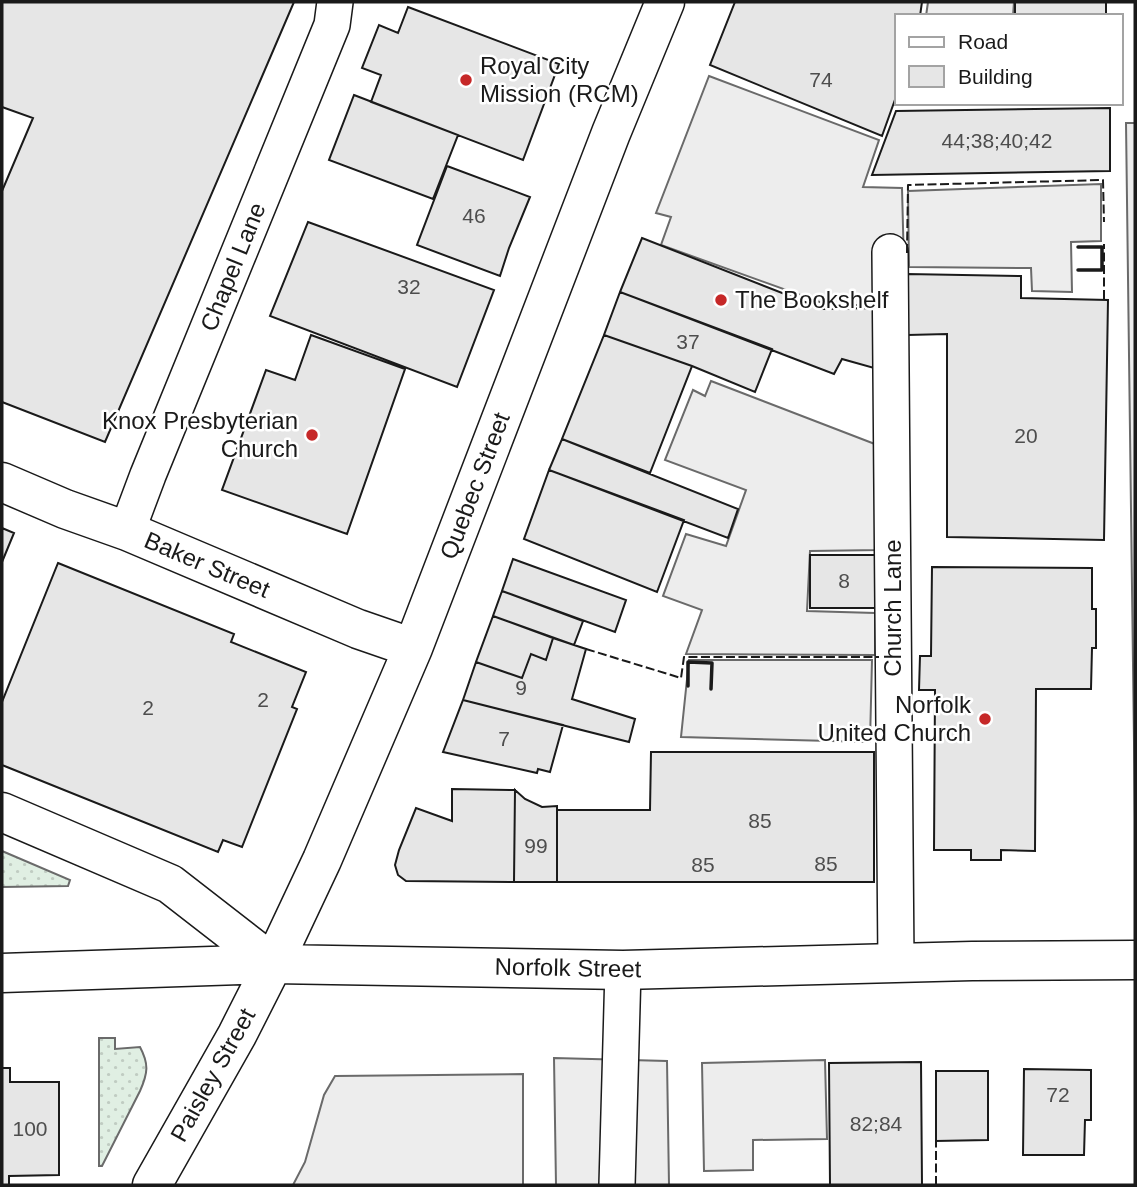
<svg xmlns="http://www.w3.org/2000/svg" width="1137" height="1187" viewBox="0 0 1137 1187" font-family="Helvetica,sans-serif">
	<style>
		.grass { fill: url(#grass-dots); stroke: #6a6a6a; stroke-width: 2 }
		.parking { fill: #ededed; stroke: #6a6a6a; stroke-width: 2 }
		.building { fill: #e6e6e6; stroke: #1a1a1a; stroke-width: 2 }
		.lines { fill: none; stroke-linecap: round; stroke-linejoin: round }
		.street-casing { stroke: #1a1a1a; stroke-width: 38 }
		.secondary-casing { stroke: #1a1a1a; stroke-width: 41 }
		.street { stroke: #fff; stroke-width: 35 }
		.secondary { stroke: #fff; stroke-width: 38 }
		.fence { stroke: #1a1a1a; stroke-width: 2; stroke-dasharray: 9 3.5; stroke-linecap: butt }
		.wall { stroke: #1a1a1a; stroke-width: 3.5 }
		.poi-dot { fill: #c62828; stroke: #fff; stroke-width: 2.5 }
		.labels { text-anchor: middle; stroke-width: 5; stroke-linejoin: round; paint-order: stroke }
		.number-label { font-size: 21px; fill: #4d4d4d }
		.poi-label { font-size: 24px; fill: #1a1a1a; stroke: #fff; text-anchor: start }
		.street-label { font-size: 24px; fill: #1a1a1a; stroke: #fff }
	</style>
	<defs>
		<pattern id="grass-dots" width="8" height="8" patternUnits="userSpaceOnUse" patternTransform="scale(1.75)"><rect width="8" height="8" fill="#e0efe3"/><path d="M2 2h.1M6 6h.1" fill="none" stroke="#c0ccc2" stroke-width="1.8" stroke-linecap="round"/></pattern>
	</defs>
	<rect width="100%" height="100%" fill="#fff"/>
	<!-- grass -->
	<path class="grass" d="M 2,851 L 70,880 L 68,886 L 2,887 Z
		M 99,1038 L 115,1038 L 115,1049 L 140,1047 C 149,1064 148,1073 140,1091 L 102,1166 L 99,1166 Z"/>
	<!-- parking -->
	<path class="parking" d="M 928,2 L 1014,2 L 1013,16 L 926,16 Z
		M 709,76 L 879,140 L 863,187 L 902,188 L 905,305 L 828,305 L 661,245 L 671,217 L 656,213 Z
		M 1126,123 L 1135,123 L 1135,819 Z
		M 1101,184 L 1101,241 L 1071,242 L 1072,292 L 1032,291 L 1031,268 L 909,267 L 908,191 Z
		M 711,381 L 880,446 L 880,550 L 810,551 L 807,611 L 875,613 L 875,655 L 686,654 L 702,610 L 663,596 L 686,534 L 726,546 L 746,490 L 665,460 L 693,390 L 705,396 Z
		M 689,660 L 872,660 L 870,742 L 681,737 Z
		M 554,1058 L 667,1061 L 669,1185 L 556,1185 Z
		M 825,1060 L 827,1139 L 753,1140 L 753,1170 L 704,1171 L 702,1063 Z
		M 523,1074 L 523,1185 L 293,1185 L 305,1162 L 324,1095 L 335,1076 Z"/>
	<!-- building -->
	<path class="building" d="M 2,2 L 294,2 L 105,442 L 2,402 L 2,191 L 33,118 L 2,107 Z
		M 735,2 L 922,2 L 920,16 L 897,16 L 897,94 L 882,136 L 710,65 Z
		M 1015,2 L 1106,2 L 1106,16 L 1015,16 Z
		M 408,7 L 559,64 L 523,160 L 371,102 L 381,75 L 362,68 L 379,25 L 398,33 Z
		M 354,95 L 458,135 L 433,199 L 329,160 Z
		M 1110,108 L 1110,171 L 872,175 L 896,111 Z
		M 447,166 L 530,197 L 509,248 L 500,276 L 417,245 Z
		M 308,222 L 494,290 L 457,387 L 270,316 Z
		M 642,238 L 823,309 L 875,308 L 874,368 L 842,359 L 834,374 L 620,292 Z
		M 907,274 L 1021,276 L 1021,298 L 1108,300 L 1104,540 L 947,537 L 947,334 L 908,335 Z
		M 620,292 L 772,349 L 755,392 L 692,366 L 604,335 Z
		M 311,335 L 405,369 L 347,534 L 222,490 L 266,370 L 295,380 Z
		M 604,335 L 692,366 L 650,473 L 562,439 Z
		M 562,439 L 738,509 L 728,538 L 549,470 Z
		M 549,470 L 684,520 L 657,592 L 524,539 Z
		M 2,528 L 14,533 L 2,562 Z
		M 810,555 L 878,555 L 878,608 L 810,608 Z
		M 513,559 L 626,600 L 615,632 L 502,591 Z
		M 58,563 L 234,634 L 231,642 L 306,672 L 292,707 L 297,709 L 242,847 L 223,840 L 218,852 L 2,765 L 2,702 Z
		M 932,567 L 1092,568 L 1092,609 L 1096,609 L 1096,648 L 1092,648 L 1091,689 L 1036,689 L 1035,851 L 1001,850 L 1001,860 L 971,860 L 971,850 L 934,850 L 935,690 L 919,690 L 920,656 L 931,656 Z
		M 502,591 L 583,621 L 574,645 L 493,616 Z
		M 493,616 L 553,638 L 546,660 L 531,654 L 522,678 L 476,662 Z
		M 553,638 L 586,649 L 572,699 L 635,719 L 629,742 L 463,700 L 476,662 L 522,678 L 531,654 L 546,660 Z
		M 463,700 L 563,725 L 550,772 L 538,769 L 537,773 L 443,752 Z
		M 651,752 L 874,752 L 874,882 L 557,882 L 557,810 L 650,810 Z
		M 452,789 L 515,790 L 514,882 L 406,881 L 398,875 L 395,865 L 399,850 L 416,808 L 452,821 Z
		M 515,790 L 525,799 L 542,807 L 557,806 L 557,882 L 514,882 Z
		M 921,1062 L 922,1185 L 830,1185 L 829,1063 Z
		M 2,1068 L 10,1068 L 10,1082 L 59,1082 L 59,1175 L 9,1176 L 9,1185 L 2,1185 Z
		M 1024,1069 L 1091,1070 L 1091,1120 L 1085,1120 L 1084,1155 L 1023,1155 Z
		M 936,1071 L 988,1071 L 988,1140 L 936,1141 Z"/>
	<g class="lines">
		<defs>
			<path id="street" d="M 890,252 L 896,963
				M 127,531 L 148,475 L 332,25 L 335,2
				M 617,1185 L 623,970"/>
			<path id="secondary" d="M 2,482 L 65,509 L 127,531 L 358,629 L 413,648
				M 2,812 L 170,884 L 273,964
				M 2,973 L 273,964 L 623,970 L 972,961 L 1135,960
				M 152,1185 L 237,1035 L 273,964 L 322,860 L 413,648 L 611,133 L 665,2"/>
		</defs>
		<!-- street casing -->
		<use href="#street" class="street-casing"/>
		<!-- secondary casing -->
		<use href="#secondary" class="secondary-casing"/>
		<!-- street -->
		<use href="#street" class="street"/>
		<!-- secondary -->
		<use href="#secondary" class="secondary"/>
		<!-- fence -->
		<path class="fence" d="M 907,253 L 908,185 L 1103,180 L 1104,222
			M 1104,299 L 1104,244
			M 586,649 L 681,678 L 684,657 L 879,657
			M 936,1185 L 936,1141"/>
		<!-- wall -->
		<path class="wall" d="M 1078,247 L 1102,247 L 1102,270 L 1078,270
			M 688,686 L 688,662 L 712,663 L 711,689"/>
	</g>
	<!-- markers -->
	<g class="poi-dot">
		<circle cx="466" cy="80" r="7"/>
		<circle cx="721" cy="300" r="7"/>
		<circle cx="312" cy="435" r="7"/>
		<circle cx="985" cy="719" r="7"/>
	</g>
	<g class="labels">
		<!-- number labels -->
		<g class="number-label">
			<text x="821" y="87">74</text>
			<text x="997" y="148">44;38;40;42</text>
			<text x="474" y="223">46</text>
			<text x="409" y="294">32</text>
			<text x="688" y="349">37</text>
			<text x="1026" y="443">20</text>
			<text x="844" y="588">8</text>
			<text x="521" y="695">9</text>
			<text x="263" y="707">2</text>
			<text x="148" y="715">2</text>
			<text x="504" y="746">7</text>
			<text x="760" y="828">85</text>
			<text x="536" y="853">99</text>
			<text x="826" y="871">85</text>
			<text x="703" y="872">85</text>
			<text x="1058" y="1102">72</text>
			<text x="876" y="1131">82;84</text>
			<text x="30" y="1136">100</text>
		</g>
		<!-- poi labels -->
		<g class="poi-label">
			<text x="480" y="74">Royal City<tspan x="480" dy="28">Mission (RCM)</tspan></text>
			<text x="735" y="308">The Bookshelf</text>
			<text x="298" y="429" text-anchor="end">Knox Presbyterian<tspan x="298" dy="28">Church</tspan></text>
			<text x="971" y="713" text-anchor="end">Norfolk<tspan x="971" dy="28">United Church</tspan></text>
		</g>
		<!-- street labels -->
		<g class="street-label">
			<text transform="translate(233 267) rotate(-68)" y="8">Chapel Lane</text>
			<text transform="translate(475 486) rotate(-69)" y="8">Quebec Street</text>
			<text transform="translate(207 565) rotate(23)" y="8">Baker Street</text>
			<text transform="translate(893 608) rotate(-90)" y="8">Church Lane</text>
			<text transform="translate(568 968) rotate(1)" y="8">Norfolk Street</text>
			<text transform="translate(213 1075) rotate(-61)" y="8">Paisley Street</text>
		</g>
	</g>
	<!-- border -->
	<rect width="1137" height="1187" fill="none" stroke="#1a1a1a" stroke-width="7"/>
	<!-- legend -->
	<rect x="895" y="14" width="228" height="91" fill="#ffffff" stroke="#a3a3a3" stroke-width="2"/>
	<rect x="909" y="37" width="35" height="10" fill="#ffffff" stroke="#a3a3a3" stroke-width="2"/>
	<text x="958" y="49" font-size="21" fill="#1a1a1a">Road</text>
	<rect x="909" y="66" width="35" height="21" fill="#e6e6e6" stroke="#a3a3a3" stroke-width="2"/>
	<text x="958" y="84" font-size="21" fill="#1a1a1a">Building</text>
</svg>
